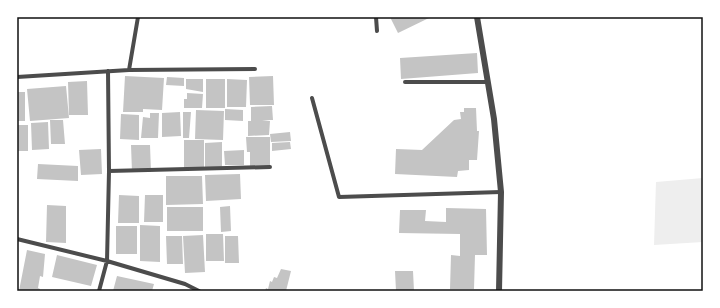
<svg xmlns="http://www.w3.org/2000/svg" width="720" height="308" viewBox="0 0 720 308" font-family="'Archivo Narrow',sans-serif">
	<style>
		.green { fill: #eee }
		.building { fill: #c4c4c4 }
		.lines { fill: none; stroke-linecap: round; stroke-linejoin: round }
		.minor { stroke: #4c4c4c; stroke-width: 4 }
		.tertiary { stroke: #4c4c4c; stroke-width: 6 }
		.neatline { fill: none; stroke: #111; stroke-width: 1.5 }
	</style>
	<rect width="100%" height="100%" fill="#fff"/>
	<!-- green -->
	<path class="green" d="M 703,178 L 703,242 L 654,245 L 656,182 Z"/>
	<!-- building -->
	<path class="building" d="M 390,17 L 431,17 L 398,33 Z
		M 477,53 L 478,73 L 401,79 L 400,58 Z
		M 125,76 L 164,78 L 162,110 L 143,109 L 143,112 L 123,112 Z
		M 273,76 L 274,105 L 250,105 L 249,77 Z
		M 167,77 L 184,78 L 184,86 L 166,85 Z
		M 186,79 L 203,79 L 203,92 L 186,89 Z
		M 206,79 L 225,79 L 225,108 L 206,108 Z
		M 227,79 L 247,80 L 246,107 L 227,107 Z
		M 87,81 L 88,115 L 69,115 L 68,82 Z
		M 66,86 L 69,118 L 30,121 L 27,89 Z
		M 17,92 L 25,92 L 25,121 L 17,121 Z
		M 187,93 L 203,94 L 202,108 L 184,108 L 184,99 L 187,99 Z
		M 272,106 L 273,120 L 262,120 L 270,121 L 269,135 L 248,136 L 248,121 L 251,121 L 251,107 Z
		M 464,108 L 476,108 L 477,131 L 479,131 L 477,160 L 469,160 L 469,170 L 458,171 L 457,177 L 395,174 L 396,149 L 422,150 L 454,120 L 461,119 L 460,112 L 464,112 Z
		M 225,109 L 243,110 L 243,121 L 225,120 Z
		M 196,110 L 224,111 L 223,140 L 195,139 Z
		M 180,112 L 181,136 L 162,137 L 162,113 Z
		M 183,112 L 191,112 L 189,138 L 183,138 Z
		M 150,113 L 159,113 L 158,138 L 141,138 L 143,117 L 150,118 Z
		M 121,114 L 139,115 L 139,140 L 120,139 Z
		M 50,120 L 63,120 L 65,144 L 51,144 Z
		M 48,122 L 49,149 L 32,150 L 31,123 Z
		M 17,125 L 28,125 L 28,151 L 17,151 Z
		M 290,132 L 291,141 L 271,142 L 270,134 Z
		M 246,137 L 270,137 L 270,166 L 250,167 L 250,152 L 247,152 Z
		M 184,140 L 204,140 L 204,169 L 184,169 Z
		M 222,142 L 222,167 L 205,168 L 205,143 Z
		M 290,142 L 291,149 L 272,151 L 272,143 Z
		M 131,145 L 150,145 L 151,172 L 132,172 Z
		M 101,149 L 102,174 L 81,175 L 79,150 Z
		M 244,150 L 244,165 L 225,165 L 224,151 Z
		M 38,164 L 78,166 L 78,181 L 37,179 Z
		M 240,174 L 241,199 L 206,201 L 205,175 Z
		M 166,176 L 202,176 L 203,204 L 166,205 Z
		M 119,195 L 139,196 L 139,223 L 118,223 Z
		M 145,195 L 163,195 L 163,222 L 144,222 Z
		M 47,205 L 66,206 L 66,243 L 46,242 Z
		M 230,206 L 231,231 L 221,232 L 220,207 Z
		M 167,207 L 203,207 L 203,231 L 167,231 Z
		M 446,208 L 486,209 L 487,255 L 475,255 L 474,289 L 450,289 L 451,255 L 460,256 L 460,234 L 399,233 L 400,210 L 426,210 L 425,221 L 446,222 Z
		M 140,225 L 160,226 L 160,262 L 140,261 Z
		M 116,226 L 137,226 L 137,254 L 116,254 Z
		M 206,234 L 223,234 L 224,261 L 206,261 Z
		M 203,235 L 205,272 L 185,273 L 183,236 Z
		M 166,236 L 182,236 L 183,264 L 167,264 Z
		M 225,236 L 238,236 L 239,263 L 225,263 Z
		M 27,250 L 45,254 L 43,277 L 40,276 L 38,288 L 40,289 L 40,291 L 19,291 Z
		M 57,255 L 97,265 L 91,286 L 52,277 Z
		M 281,269 L 291,271 L 286,291 L 265,291 L 266,288 L 268,289 L 270,281 L 272,282 L 274,277 L 277,278 Z
		M 395,271 L 413,271 L 414,291 L 396,291 Z
		M 117,276 L 154,284 L 152,291 L 113,291 Z"/>
	<g class="lines">
		<!-- minor -->
		<path class="minor" d="M 376,17 L 377,31
			M 129,70 L 138,17
			M 17,77 L 129,70 L 255,69
			M 405,82 L 488,82
			M 312,98 L 339,197 L 501,192
			M 109,171 L 270,167
			M 17,239 L 107,261 L 185,284 L 199,291
			M 99,291 L 107,261 L 109,171 L 108,71"/>
		<!-- tertiary -->
		<path class="tertiary" d="M 477,17 L 494,119 L 501,192 L 499,291"/>
	</g>
	<!-- border -->
	<rect width="720" height="308" fill="none" stroke="#ffffff" stroke-width="36"/>
	<rect x="18" y="18" width="684" height="272" class="neatline"/>
</svg>
